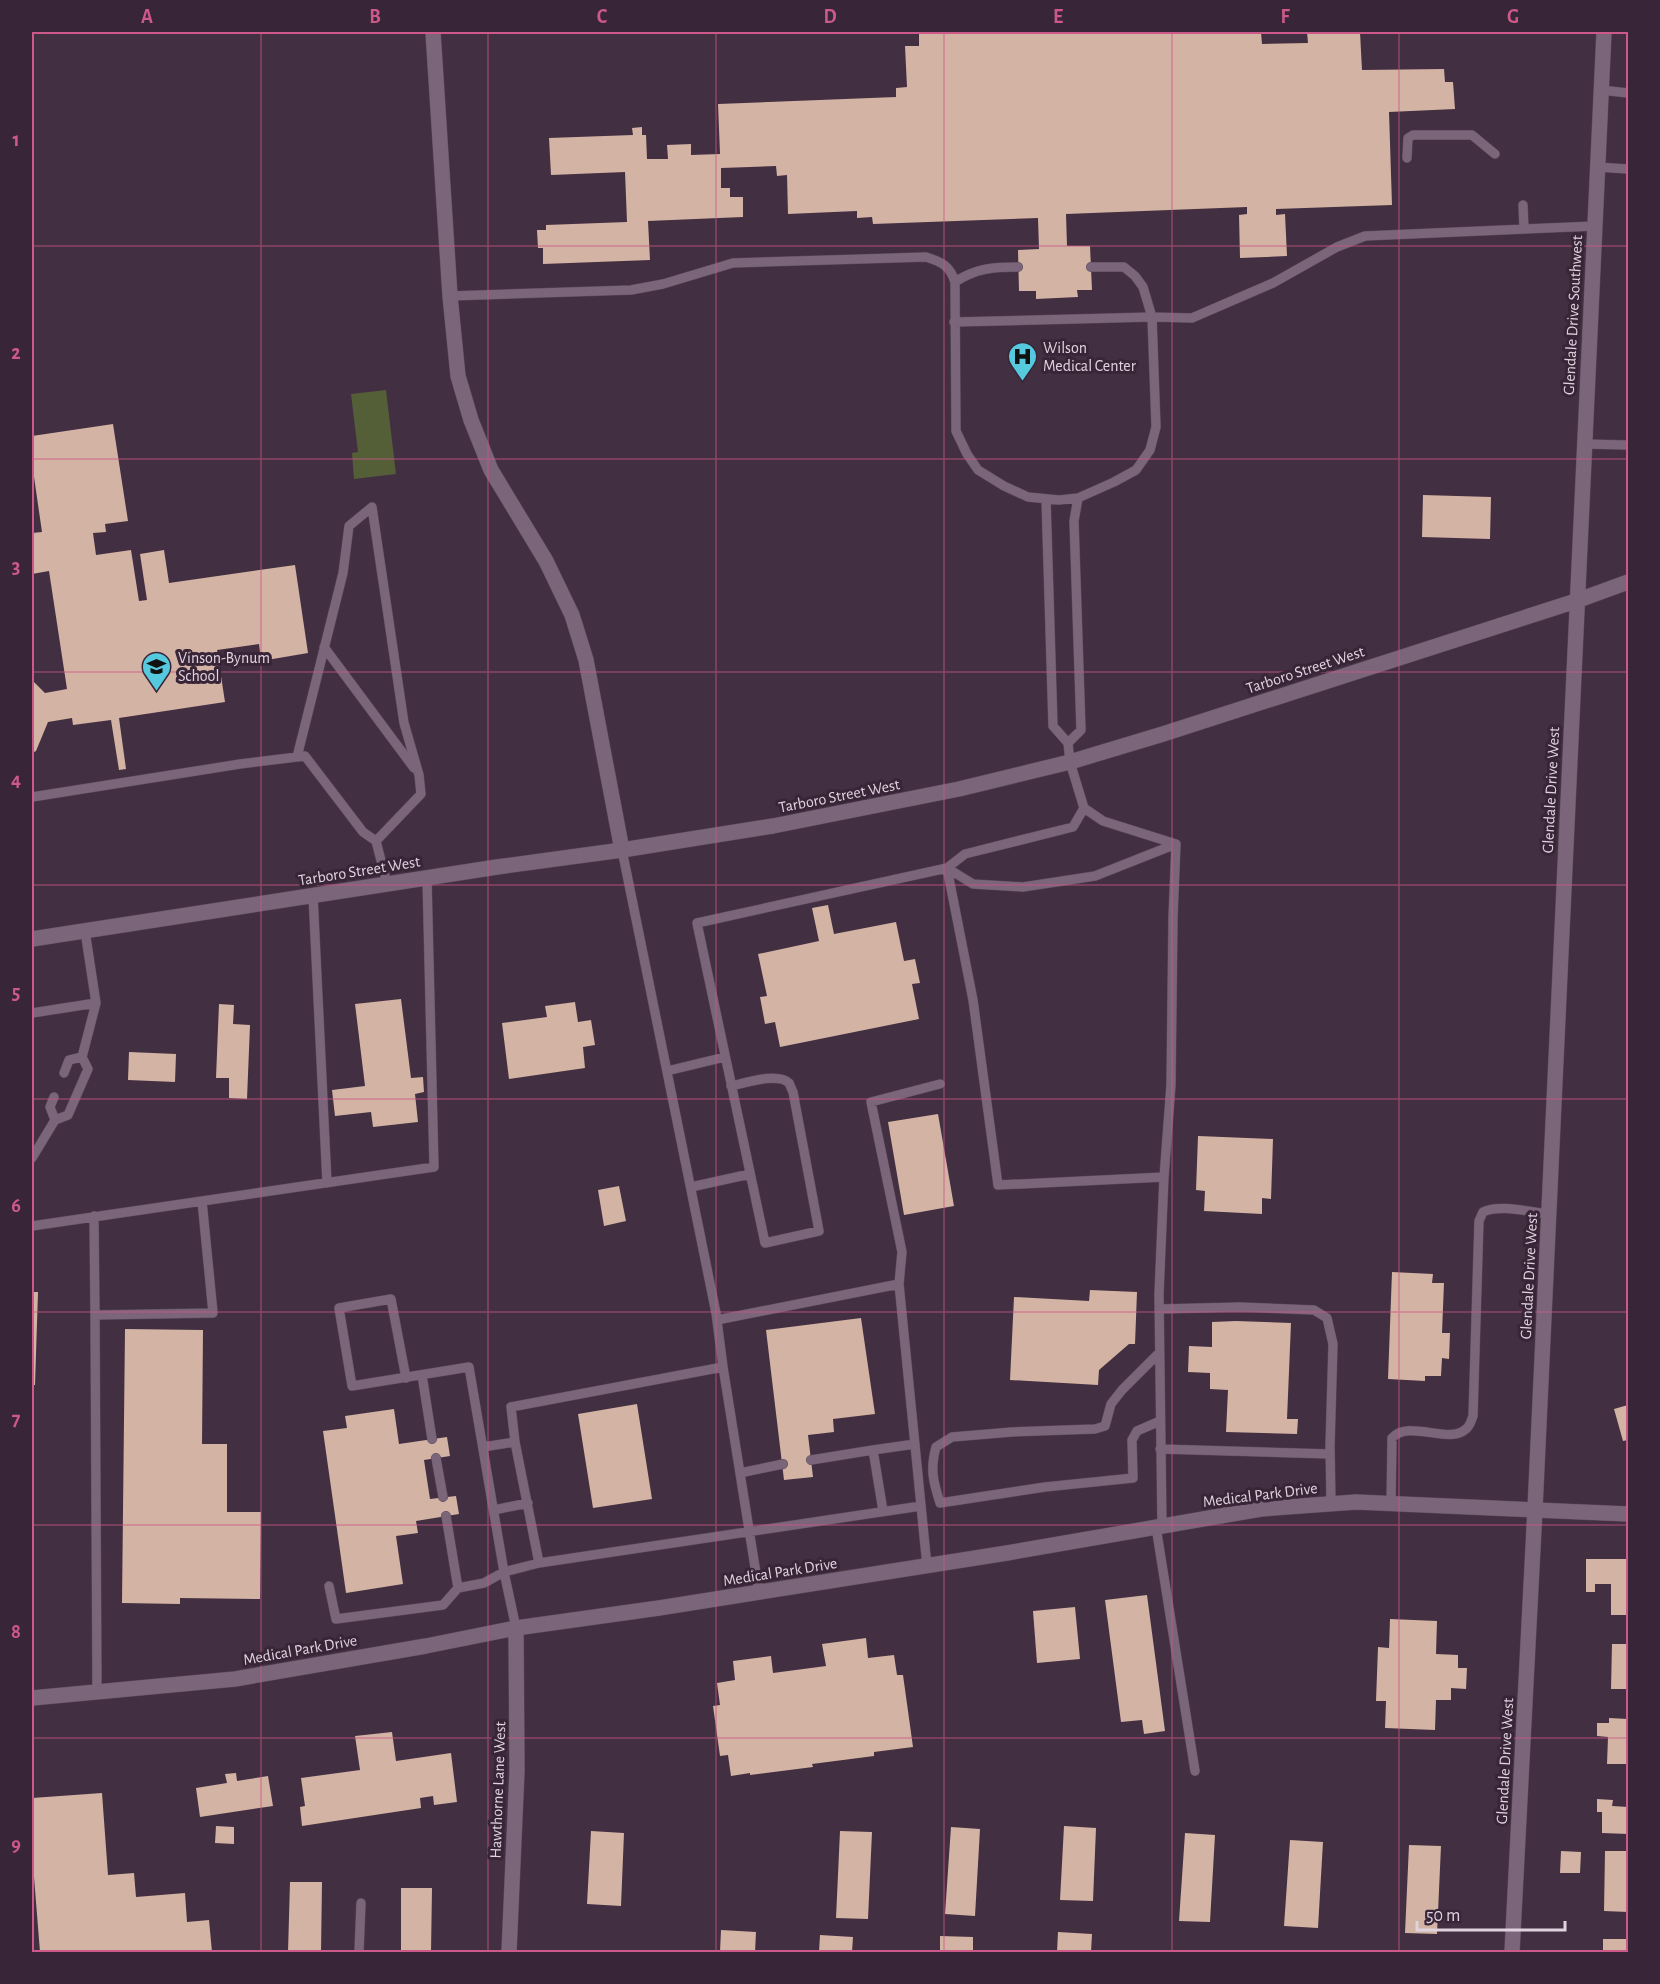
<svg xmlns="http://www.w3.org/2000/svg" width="1660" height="1984" viewBox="0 0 1660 1984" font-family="'Alegreya Sans',sans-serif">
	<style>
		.green { fill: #545e37 }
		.building { fill: #d3b3a3 }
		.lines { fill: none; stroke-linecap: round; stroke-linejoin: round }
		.lane-casing { stroke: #5c4c5c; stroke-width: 10 }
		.street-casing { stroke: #5c4c5c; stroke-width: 16 }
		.secondary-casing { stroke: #5c4c5c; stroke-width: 16 }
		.lane { stroke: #7b657a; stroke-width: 9 }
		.street { stroke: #7b657a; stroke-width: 15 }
		.secondary { stroke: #7b657a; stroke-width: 15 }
		.grid { fill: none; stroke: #cc5989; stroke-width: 1.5; stroke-opacity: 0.55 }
		.labels { text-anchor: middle; stroke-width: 6; stroke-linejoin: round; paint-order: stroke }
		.street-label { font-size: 16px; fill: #e0d3df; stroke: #392538 }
		.poi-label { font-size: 16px; fill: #e0d3df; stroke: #392538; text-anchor: start }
		.neatline { fill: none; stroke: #cc5989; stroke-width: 2 }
		.grid-label { font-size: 20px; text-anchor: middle; font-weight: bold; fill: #cc5989 }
	</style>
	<rect width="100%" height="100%" fill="#432f42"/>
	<!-- green -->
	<path class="green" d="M 386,390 L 396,474 L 354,479 L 352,453 L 358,452 L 351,394 Z"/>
	<!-- building -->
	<path class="building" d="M 919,32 L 1261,32 L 1262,44 L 1308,43 L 1307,32 L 1360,32 L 1362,70 L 1444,69 L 1445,82 L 1453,82 L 1455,109 L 1389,112 L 1392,205 L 1276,209 L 1276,215 L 1285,214 L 1287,256 L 1240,258 L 1239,215 L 1247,214 L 1247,207 L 1066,214 L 1067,246 L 1090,246 L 1092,290 L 1077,290 L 1078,297 L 1036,299 L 1036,291 L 1019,291 L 1018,250 L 1039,249 L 1038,218 L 873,224 L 872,217 L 857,218 L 857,211 L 788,214 L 787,175 L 777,176 L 776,166 L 721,168 L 721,188 L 730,188 L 730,197 L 743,197 L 743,217 L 648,221 L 650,260 L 543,264 L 543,248 L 538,248 L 537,230 L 546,230 L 546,225 L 627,222 L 625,172 L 551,175 L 549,138 L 633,135 L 632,128 L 642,127 L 642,135 L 646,135 L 647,159 L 668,159 L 667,145 L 691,144 L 691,155 L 720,154 L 718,104 L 896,97 L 896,88 L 907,87 L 905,46 L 919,46 Z
		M 113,424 L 128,521 L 105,524 L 106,532 L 93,533 L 96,555 L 131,550 L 139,601 L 147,600 L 140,554 L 164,550 L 169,583 L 295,565 L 308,653 L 261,661 L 259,644 L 217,650 L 225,702 L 119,718 L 126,769 L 119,770 L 111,720 L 73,725 L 72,718 L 48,722 L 36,751 L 32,753 L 32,680 L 45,693 L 67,689 L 49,571 L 32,574 L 32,533 L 42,532 L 32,463 L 32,436 Z
		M 1423,495 L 1491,497 L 1490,539 L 1422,537 Z
		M 828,905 L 834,934 L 896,922 L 904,961 L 915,959 L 920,983 L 912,984 L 919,1019 L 780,1047 L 775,1022 L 765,1024 L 760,997 L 767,996 L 758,954 L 819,941 L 812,908 Z
		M 401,999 L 411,1078 L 423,1077 L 424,1092 L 415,1094 L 418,1122 L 373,1127 L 371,1112 L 335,1116 L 332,1090 L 365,1086 L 355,1004 Z
		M 575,1002 L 578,1022 L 591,1020 L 595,1045 L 583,1047 L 585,1068 L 509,1079 L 502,1023 L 547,1017 L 545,1006 Z
		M 219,1004 L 234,1005 L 233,1024 L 250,1025 L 247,1099 L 229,1098 L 229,1078 L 216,1078 Z
		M 129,1052 L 176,1054 L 175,1082 L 128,1080 Z
		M 938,1114 L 954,1206 L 904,1215 L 888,1122 Z
		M 1198,1136 L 1273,1139 L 1271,1199 L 1262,1198 L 1262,1214 L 1204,1211 L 1205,1191 L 1196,1190 Z
		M 619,1186 L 626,1221 L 604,1226 L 598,1190 Z
		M 1392,1272 L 1433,1274 L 1432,1283 L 1444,1283 L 1442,1333 L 1450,1333 L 1449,1359 L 1442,1358 L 1441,1376 L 1425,1376 L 1425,1381 L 1388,1379 Z
		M 1090,1290 L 1137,1292 L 1135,1344 L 1129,1344 L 1099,1370 L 1098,1385 L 1010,1380 L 1014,1297 L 1089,1301 Z
		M 32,1292 L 38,1292 L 35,1385 L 32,1385 Z
		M 861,1318 L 875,1414 L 833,1419 L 834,1432 L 808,1435 L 813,1477 L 784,1480 L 766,1330 Z
		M 1236,1321 L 1291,1323 L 1287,1419 L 1298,1419 L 1297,1434 L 1226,1432 L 1228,1390 L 1210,1389 L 1210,1373 L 1188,1372 L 1189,1346 L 1212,1347 L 1212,1322 Z
		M 125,1329 L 203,1330 L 202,1444 L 227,1444 L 227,1512 L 261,1512 L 260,1599 L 180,1598 L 180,1604 L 122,1603 Z
		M 637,1404 L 652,1499 L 593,1508 L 578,1414 Z
		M 1628,1405 L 1628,1440 L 1623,1441 L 1614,1409 Z
		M 394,1409 L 399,1444 L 447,1437 L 450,1456 L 424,1460 L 430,1499 L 456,1496 L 459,1514 L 416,1521 L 418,1533 L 396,1536 L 403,1584 L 346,1593 L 323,1431 L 347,1428 L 345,1416 Z
		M 1586,1559 L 1628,1559 L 1627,1615 L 1611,1615 L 1611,1584 L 1595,1584 L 1595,1592 L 1586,1592 Z
		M 1147,1595 L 1165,1731 L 1144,1734 L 1142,1720 L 1121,1722 L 1105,1600 Z
		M 1075,1607 L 1080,1659 L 1037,1663 L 1033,1611 Z
		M 1390,1619 L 1437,1621 L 1436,1654 L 1458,1655 L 1458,1668 L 1467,1668 L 1466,1689 L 1451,1688 L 1451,1700 L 1436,1700 L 1435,1730 L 1385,1728 L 1386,1701 L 1376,1701 L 1378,1647 L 1389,1648 Z
		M 866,1638 L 868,1658 L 894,1655 L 897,1675 L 903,1675 L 913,1747 L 874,1752 L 874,1756 L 812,1764 L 813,1767 L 750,1775 L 750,1773 L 731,1776 L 728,1755 L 720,1756 L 713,1706 L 720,1705 L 717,1683 L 735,1680 L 733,1661 L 771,1656 L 773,1673 L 826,1666 L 822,1644 Z
		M 1612,1644 L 1628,1644 L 1628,1689 L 1611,1689 Z
		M 1609,1718 L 1628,1719 L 1628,1764 L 1607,1764 L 1608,1737 L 1597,1736 L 1597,1723 L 1609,1723 Z
		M 392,1732 L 396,1761 L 451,1753 L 457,1802 L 434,1805 L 433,1796 L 420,1798 L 421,1808 L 302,1826 L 300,1807 L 305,1806 L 301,1778 L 360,1770 L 355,1736 Z
		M 236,1773 L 237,1781 L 268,1776 L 273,1806 L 200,1817 L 196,1788 L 227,1783 L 225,1774 Z
		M 102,1793 L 108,1875 L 134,1873 L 136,1897 L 185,1893 L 187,1922 L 209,1920 L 212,1952 L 40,1952 L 34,1877 L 32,1877 L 32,1798 Z
		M 1597,1799 L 1613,1800 L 1612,1806 L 1628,1807 L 1628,1834 L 1602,1833 L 1602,1812 L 1597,1812 Z
		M 216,1826 L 234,1827 L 234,1844 L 215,1843 Z
		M 1064,1826 L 1096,1828 L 1093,1901 L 1060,1900 Z
		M 951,1827 L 980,1829 L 975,1916 L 945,1914 Z
		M 591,1831 L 624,1833 L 621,1906 L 587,1904 Z
		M 840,1831 L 872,1832 L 868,1919 L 836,1918 Z
		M 1185,1833 L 1215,1835 L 1210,1922 L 1179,1921 Z
		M 1290,1840 L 1323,1842 L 1318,1928 L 1284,1926 Z
		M 1409,1845 L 1441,1846 L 1437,1934 L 1405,1933 Z
		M 1561,1851 L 1581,1852 L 1580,1873 L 1560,1873 Z
		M 1605,1851 L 1628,1851 L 1628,1912 L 1604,1911 Z
		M 290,1882 L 322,1882 L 321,1952 L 288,1952 Z
		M 401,1888 L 432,1888 L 431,1952 L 401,1952 Z
		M 721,1930 L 756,1932 L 755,1952 L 720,1952 Z
		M 1058,1932 L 1092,1934 L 1091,1952 L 1057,1952 Z
		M 820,1935 L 853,1937 L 852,1952 L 819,1952 Z
		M 940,1936 L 973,1937 L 973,1952 L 940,1952 Z
		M 1603,1939 L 1628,1939 L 1628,1952 L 1603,1952 Z"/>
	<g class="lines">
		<defs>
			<path id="lane" d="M 1601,90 L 1628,93
				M 1407,158 L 1408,138 L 1413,135 L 1472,135 L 1495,154
				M 1597,167 L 1628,169
				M 1523,205 L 1524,229
				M 955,282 C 976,268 994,267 1018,267
				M 450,296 L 631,290 L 663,284 L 733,263 L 926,257 C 942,262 950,266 955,282 L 956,431 L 967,454 L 978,470 L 1004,486 L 1028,497 L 1059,500 L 1078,498 L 1114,482 L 1136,470 L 1150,450 L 1156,427 L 1152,317 L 1143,287 L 1135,276 L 1124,267 L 1091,267
				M 954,322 L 1152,317 L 1192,318 L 1273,283 L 1337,247 L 1365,236 L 1595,226
				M 1584,444 L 1628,445
				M 1046,499 L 1053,726 L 1068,743 L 1070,762 L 1084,808 L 1103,821 L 1176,844 L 1173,917 L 1171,1085 L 1164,1177 L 1159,1294 L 1162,1526
				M 324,647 L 414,768
				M 1068,743 L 1081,730 L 1074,521 L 1078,498
				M 297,757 L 343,573 L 349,526 L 372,507 L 404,723 L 419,775 L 421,794 L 376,841
				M 32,797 L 240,764 L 305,756 L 363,832 L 376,841 L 387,884
				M 622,850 L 716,1313 L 723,1367 L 759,1592
				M 947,868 L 973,1000 L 998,1185 L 1164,1177
				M 947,868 L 973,884 L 1023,887 L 1095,876 L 1176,844
				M 313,895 L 327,1183
				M 32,1013 L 96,1003
				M 667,1071 L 725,1057
				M 64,1073 L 69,1060 L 82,1057
				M 731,1086 C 745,1083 778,1072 789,1083 C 790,1084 792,1091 793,1092 L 819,1231 L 765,1243 L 697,923 L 947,868 L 965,854 L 1073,827 L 1084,808
				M 54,1097 L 50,1107 L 55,1120
				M 32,1158 L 55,1120 L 68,1115 L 88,1069 L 82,1057 L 96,1003 L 85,931
				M 691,1187 L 750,1174
				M 94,1216 L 95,1315 L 213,1313 L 202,1201
				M 32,1226 L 434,1167 L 427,878
				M 899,1284 L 902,1252 L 871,1102 L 940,1084
				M 1159,1309 L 1240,1307 L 1314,1310 L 1327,1318 L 1333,1344 L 1330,1446 L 1331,1503
				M 95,1315 L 97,1692
				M 717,1320 L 899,1284 L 927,1566
				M 1159,1353 L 1122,1390 L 1111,1404 L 1105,1426 L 1095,1429 L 1012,1432 L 952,1437 L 936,1447 C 930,1469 933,1481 940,1503 L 1045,1487 L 1133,1478 L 1132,1440 L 1137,1431 L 1160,1421
				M 422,1375 L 432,1439
				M 406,1378 L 391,1299 L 339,1308 L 352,1386 L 469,1367 L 504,1572 L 516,1628
				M 483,1447 L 515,1442
				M 1160,1449 L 1330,1454
				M 873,1450 L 915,1444
				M 436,1458 L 443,1497
				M 811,1460 L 873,1450 L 883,1511
				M 740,1473 L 783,1464
				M 1391,1504 L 1392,1438 C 1409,1419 1449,1445 1466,1429 C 1470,1426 1471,1421 1473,1416 L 1479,1221 L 1483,1212 C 1499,1204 1530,1212 1549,1214
				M 494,1510 L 528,1503
				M 446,1516 L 458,1588 L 484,1583 L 504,1572 L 539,1563 L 921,1506
				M 1156,1527 L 1195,1771
				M 539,1563 L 515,1442 L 511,1407 L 723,1367
				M 329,1586 L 336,1619 L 443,1605 L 458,1588
				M 359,1952 L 361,1903"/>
			<path id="street" d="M 433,32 L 450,296 L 458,376 L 471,420 L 491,470 L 546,561 L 572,615 L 586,660 L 622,850
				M 32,1698 L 235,1679 L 426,1646 L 516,1628 L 659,1608 L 1007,1553 L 1261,1509 L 1356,1502 L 1628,1514
				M 509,1952 L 517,1771 L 516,1628"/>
			<path id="secondary" d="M 32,939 L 497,867 L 622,850 L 773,826 L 959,789 L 1070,762 L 1163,734 L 1576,601 L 1628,582
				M 1512,1952 L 1535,1509 L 1604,32"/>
		</defs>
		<!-- lane casing -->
		<use href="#lane" class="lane-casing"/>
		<!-- street casing -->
		<use href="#street" class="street-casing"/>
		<!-- secondary casing -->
		<use href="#secondary" class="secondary-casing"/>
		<!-- lane -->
		<use href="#lane" class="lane"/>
		<!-- street -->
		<use href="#street" class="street"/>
		<!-- secondary -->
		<use href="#secondary" class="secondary"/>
	</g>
	<!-- grid -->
	<path class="grid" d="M 261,32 L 261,1952M 488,32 L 488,1952M 716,32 L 716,1952M 944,32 L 944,1952M 1172,32 L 1172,1952M 1399,32 L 1399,1952M 32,246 L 1628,246M 32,459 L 1628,459M 32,672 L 1628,672M 32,885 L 1628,885M 32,1099 L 1628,1099M 32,1312 L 1628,1312M 32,1525 L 1628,1525M 32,1738 L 1628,1738"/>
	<!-- icons -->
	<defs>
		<symbol id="hospital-pin" viewBox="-11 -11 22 30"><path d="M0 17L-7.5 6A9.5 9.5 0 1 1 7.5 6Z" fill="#55cadf" stroke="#392538"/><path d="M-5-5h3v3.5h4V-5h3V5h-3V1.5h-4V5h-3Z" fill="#111"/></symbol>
		<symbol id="school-pin" viewBox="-11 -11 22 30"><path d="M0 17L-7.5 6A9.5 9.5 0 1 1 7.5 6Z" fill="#55cadf" stroke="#392538"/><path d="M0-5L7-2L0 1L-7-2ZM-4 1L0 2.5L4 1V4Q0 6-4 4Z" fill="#111"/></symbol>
	</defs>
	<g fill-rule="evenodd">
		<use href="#hospital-pin" x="1006" y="340" width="33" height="45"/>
		<use href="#school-pin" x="140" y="650" width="33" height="45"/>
	</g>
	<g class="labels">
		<!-- street labels -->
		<g class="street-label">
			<text transform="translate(1572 315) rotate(-87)" y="6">Glendale Drive Southwest</text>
			<text transform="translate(1305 669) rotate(-18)" y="6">Tarboro Street West</text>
			<text transform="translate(1550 790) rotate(-87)" y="6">Glendale Drive West</text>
			<text transform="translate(839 795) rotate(-11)" y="6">Tarboro Street West</text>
			<text transform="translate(359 870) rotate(-9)" y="6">Tarboro Street West</text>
			<text transform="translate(1528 1276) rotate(-87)" y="6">Glendale Drive West</text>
			<text transform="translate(1260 1494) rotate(-7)" y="6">Medical Park Drive</text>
			<text transform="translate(780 1571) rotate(-9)" y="6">Medical Park Drive</text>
			<text transform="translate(300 1649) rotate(-10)" y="6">Medical Park Drive</text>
			<text transform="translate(1504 1761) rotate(-87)" y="6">Glendale Drive West</text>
			<text transform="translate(497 1790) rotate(-88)" y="6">Hawthorne Lane West</text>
		</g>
		<!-- poi labels -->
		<g class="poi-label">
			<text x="1043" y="353">Wilson<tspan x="1043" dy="18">Medical Center</tspan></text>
			<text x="178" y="663">Vinson-Bynum<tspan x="178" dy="18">School</tspan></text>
		</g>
	</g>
	<!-- border -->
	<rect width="1660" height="1984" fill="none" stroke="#392538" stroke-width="66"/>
	<!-- scale -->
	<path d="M1417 1921v9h148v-9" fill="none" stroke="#e0d3df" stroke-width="3"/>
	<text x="1426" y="1921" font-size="18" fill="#e0d3df" stroke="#392538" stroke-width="4.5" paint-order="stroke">50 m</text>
	<rect x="33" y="33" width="1594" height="1918" class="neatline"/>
	<g class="grid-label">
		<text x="147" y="23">A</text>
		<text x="375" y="23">B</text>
		<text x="602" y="23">C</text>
		<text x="830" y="23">D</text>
		<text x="1058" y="23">E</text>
		<text x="1285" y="23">F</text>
		<text x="1513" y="23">G</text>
		<text x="16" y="146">1</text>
		<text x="16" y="359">2</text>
		<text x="16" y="573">3</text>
		<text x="16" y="786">4</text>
		<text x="16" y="999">5</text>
		<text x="16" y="1212">6</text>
		<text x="16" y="1425">7</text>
		<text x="16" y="1638">8</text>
		<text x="16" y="1851">9</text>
	</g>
</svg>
